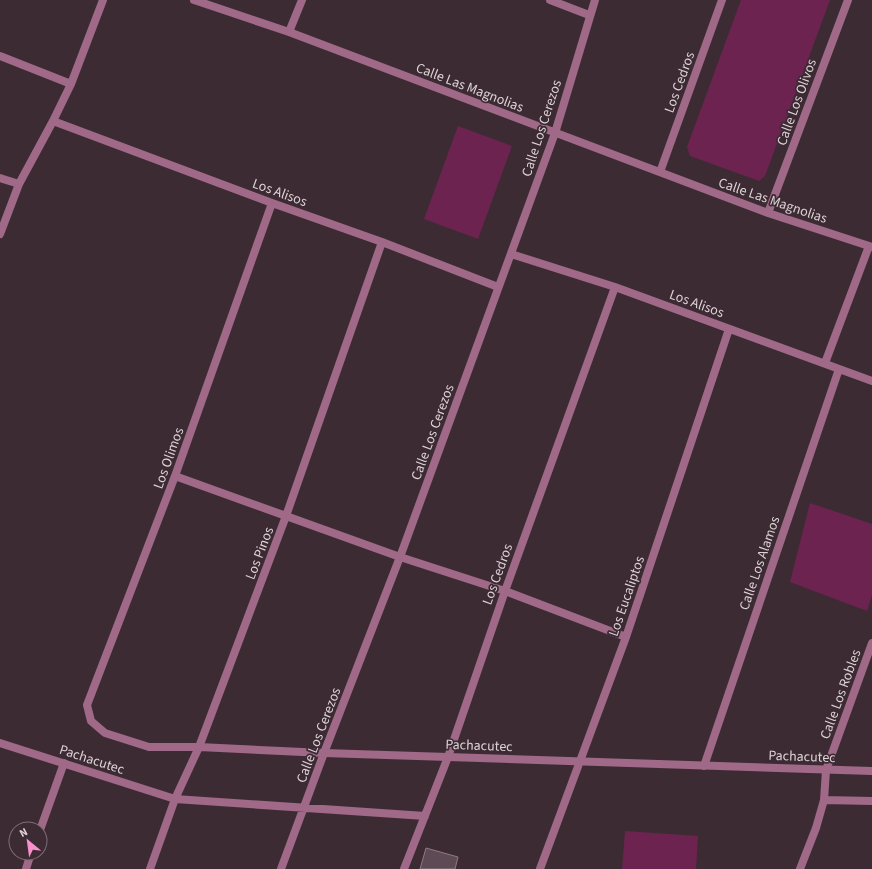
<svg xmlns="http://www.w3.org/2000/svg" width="872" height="869" viewBox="0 0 872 869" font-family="'Source Sans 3',sans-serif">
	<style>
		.green { fill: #6c2350 }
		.building { fill: #5e4a54; stroke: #8f7a85 }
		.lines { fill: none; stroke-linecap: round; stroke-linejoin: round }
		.minor { stroke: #9f6987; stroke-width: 8 }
		.tertiary { stroke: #9f6987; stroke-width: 8 }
		.labels { text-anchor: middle; stroke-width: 3.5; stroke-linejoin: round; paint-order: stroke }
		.street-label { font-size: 14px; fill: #ddd2d7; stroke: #3d2b34 }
	</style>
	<rect width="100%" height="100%" fill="#3d2b34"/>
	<!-- green -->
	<path class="green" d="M 741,0 L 830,0 L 765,176 L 759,181 L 690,156 L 687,147 Z
		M 458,126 L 512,146 L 478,239 L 424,219 Z
		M 810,503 L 872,524 L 872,595 L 867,611 L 790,582 Z
		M 625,831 L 698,836 L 696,869 L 622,869 Z"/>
	<!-- building -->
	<path class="building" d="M 426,848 L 458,857 L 455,869 L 420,869 Z"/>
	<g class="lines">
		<!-- minor -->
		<path class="minor" d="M 194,0 L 289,32 L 768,213 L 872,247
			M 550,0 L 589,15
			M 289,32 L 302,0
			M 0,56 L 71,84
			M 53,121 L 272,203 L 382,242 L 498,287
			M 660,172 L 722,0
			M 0,178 L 19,184
			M 272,203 L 175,476 L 87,705 L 91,721 L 105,733 L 149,747 L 199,747 L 286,516 L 382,242
			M 768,213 L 848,0
			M 0,234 L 19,184 L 53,121 L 71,84 L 103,0
			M 511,254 L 615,287 L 872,381
			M 825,363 L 869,246
			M 175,476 L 400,557 L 505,591 L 626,637
			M 704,766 L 839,369
			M 824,800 L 872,801
			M 40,830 L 64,763
			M 26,869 L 31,853
			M 150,869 L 175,799 L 425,816
			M 281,869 L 324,753 L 400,557 L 555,133 L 595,0
			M 404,869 L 448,757 L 505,591 L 615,287
			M 540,869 L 626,637 L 729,329
			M 800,869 L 816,828 L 824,800 L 826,770 L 872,643"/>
		<!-- tertiary -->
		<path class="tertiary" d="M 0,743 L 175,799 L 199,747 L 324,753 L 872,771"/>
	</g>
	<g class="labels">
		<!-- street labels -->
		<g class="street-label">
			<text transform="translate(679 82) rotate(-70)" y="5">Los Cedros</text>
			<text transform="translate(470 87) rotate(21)" y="5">Calle Las Magnolias</text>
			<text transform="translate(796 102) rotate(-70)" y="5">Calle Los Olivos</text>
			<text transform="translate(541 128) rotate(-72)" y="5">Calle Los Cerezos</text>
			<text transform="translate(280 192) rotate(20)" y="5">Los Alisos</text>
			<text transform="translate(773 200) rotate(19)" y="5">Calle Las Magnolias</text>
			<text transform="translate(697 303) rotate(20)" y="5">Los Alisos</text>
			<text transform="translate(432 432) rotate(-70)" y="5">Calle Los Cerezos</text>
			<text transform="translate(168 458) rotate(-70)" y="5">Los Olimos</text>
			<text transform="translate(259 553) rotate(-69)" y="5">Los Pinos</text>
			<text transform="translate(759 563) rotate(-71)" y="5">Calle Los Alamos</text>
			<text transform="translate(497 574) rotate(-70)" y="5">Los Cedros</text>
			<text transform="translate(626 596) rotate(-71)" y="5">Los Eucaliptos</text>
			<text transform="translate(840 694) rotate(-70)" y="5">Calle Los Robles</text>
			<text transform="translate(318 735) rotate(-69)" y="5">Calle Los Cerezos</text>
			<text transform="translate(479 745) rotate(2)" y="5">Pachacutec</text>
			<text transform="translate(802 756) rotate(2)" y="5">Pachacutec</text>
			<text transform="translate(92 759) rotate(18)" y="5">Pachacutec</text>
		</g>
	</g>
	<!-- north arrow -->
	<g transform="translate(28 841) rotate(331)"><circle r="19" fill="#3d2b34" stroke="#7d6e75"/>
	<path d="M0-3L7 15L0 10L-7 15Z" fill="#f890cb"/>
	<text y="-6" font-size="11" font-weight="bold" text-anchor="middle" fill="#ddd2d7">N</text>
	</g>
</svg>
